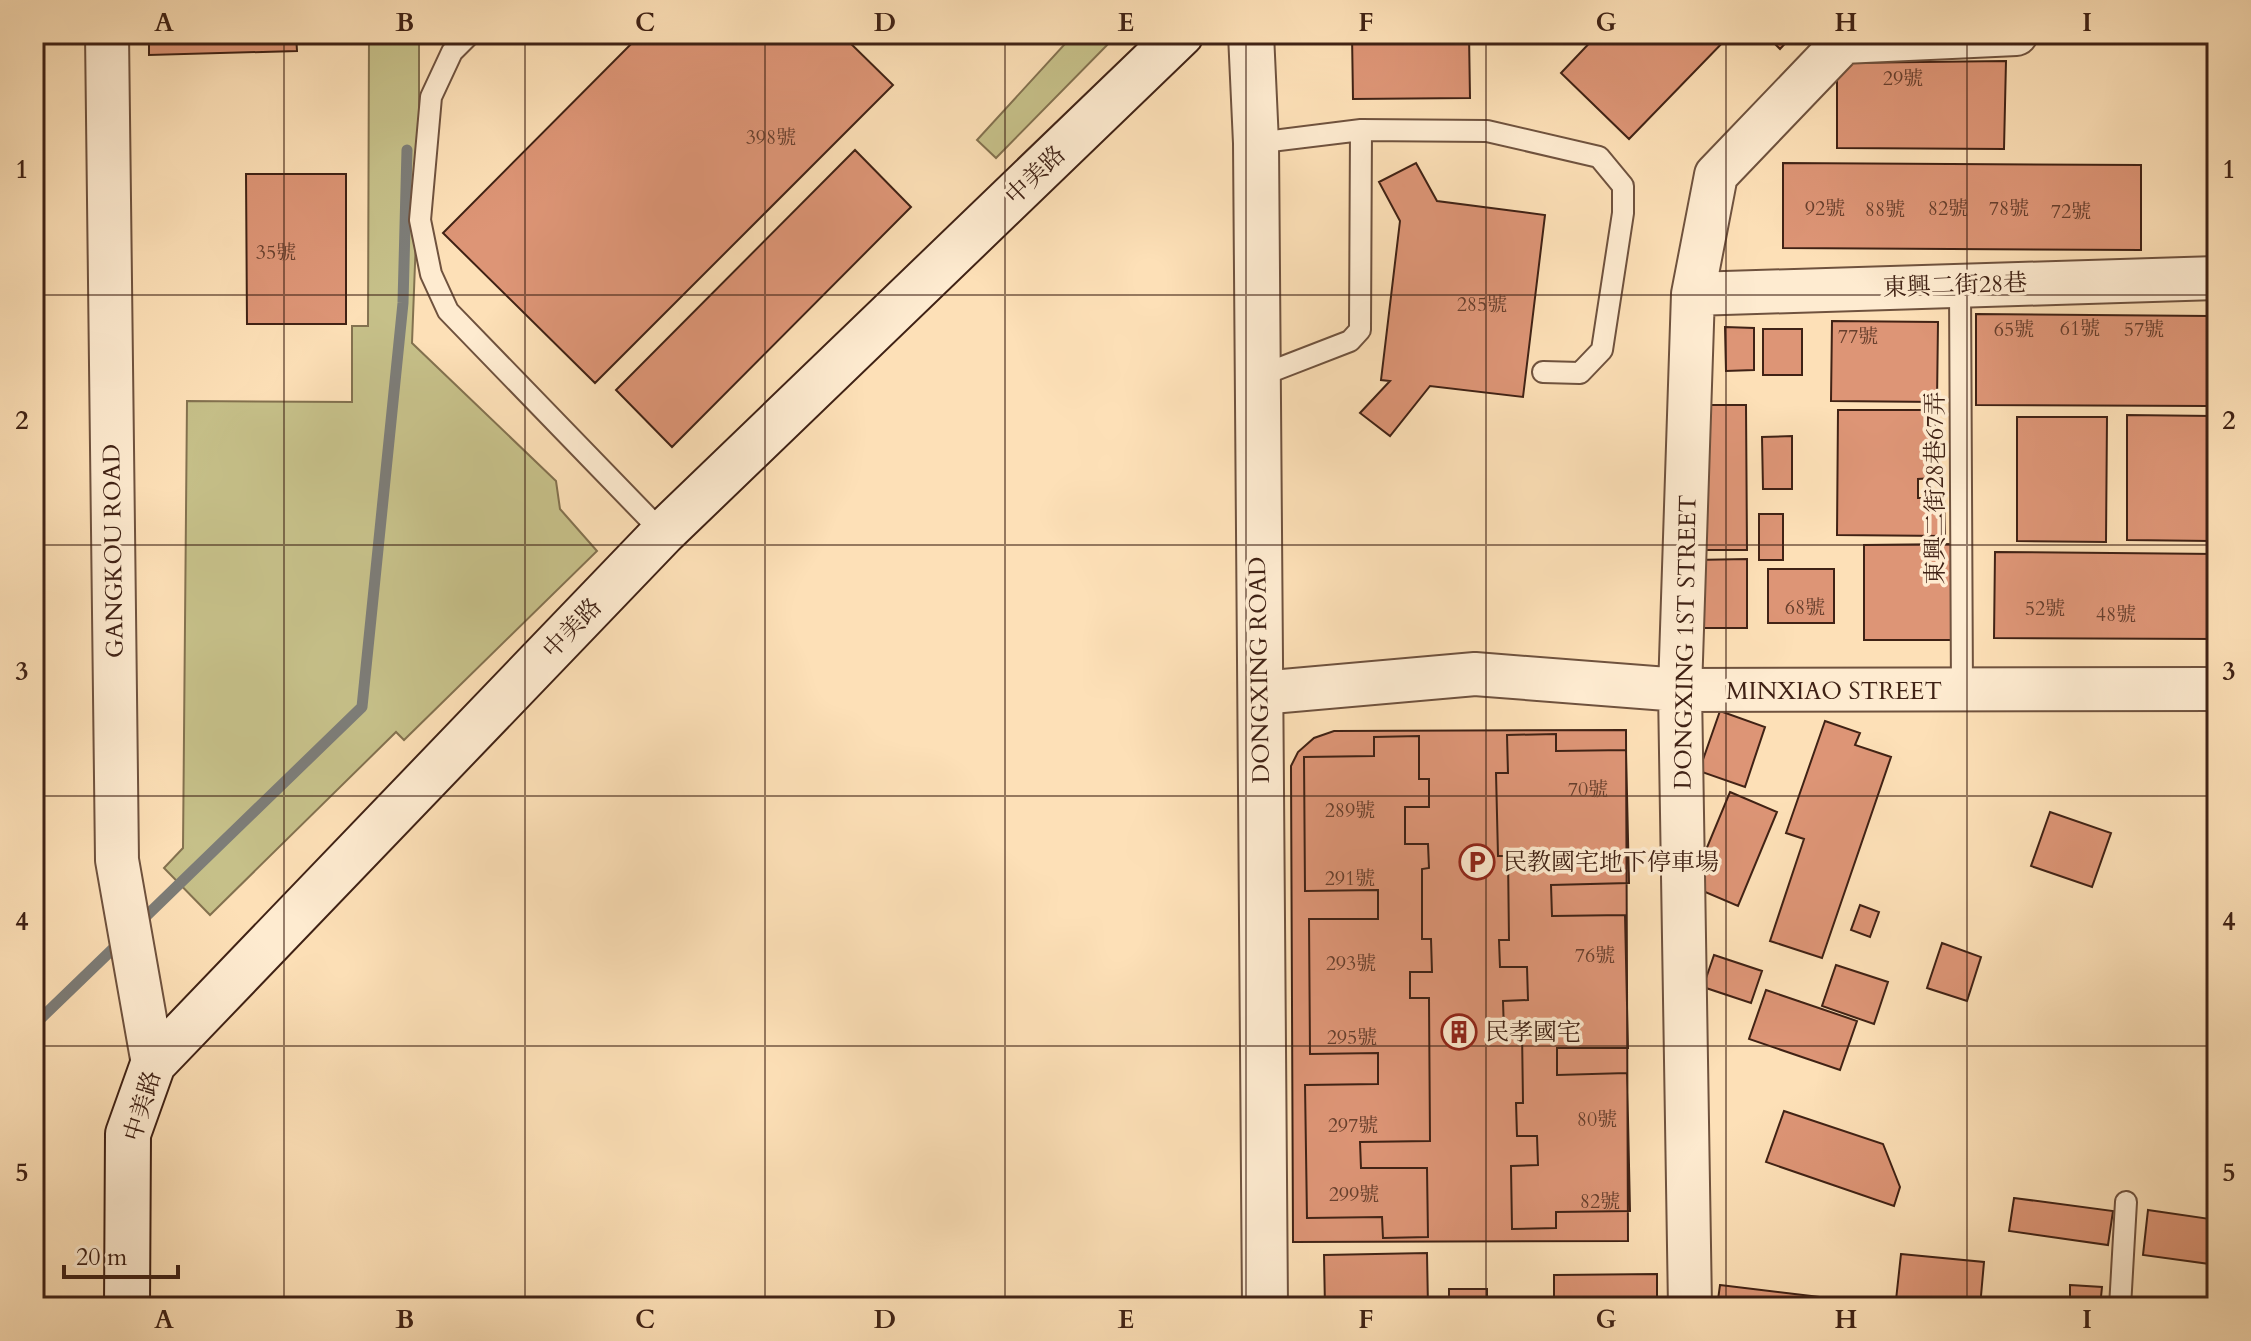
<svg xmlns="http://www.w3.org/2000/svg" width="2251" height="1341" viewBox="0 0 2251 1341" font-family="Cardo,'Noto Serif TC',serif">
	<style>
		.green { fill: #c6c089; stroke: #83714f; stroke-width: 2 }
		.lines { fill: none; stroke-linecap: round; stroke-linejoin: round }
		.stream { stroke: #7d7d78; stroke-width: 11 }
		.building { fill: #dd9576; stroke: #402215; stroke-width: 2 }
		.service-casing { stroke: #6f523e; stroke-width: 24 }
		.minor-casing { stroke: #6f523e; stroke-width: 46 }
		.tertiary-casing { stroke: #6f523e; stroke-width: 48 }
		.secondary-casing { stroke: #402215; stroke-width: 48 }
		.service { stroke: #feebd0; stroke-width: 20 }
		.minor { stroke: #feebd0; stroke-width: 42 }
		.tertiary { stroke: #feebd0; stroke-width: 44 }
		.secondary { stroke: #feebd0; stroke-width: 44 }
		.grid { fill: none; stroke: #402215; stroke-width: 2; stroke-opacity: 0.55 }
		.labels { text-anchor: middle; stroke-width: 7; stroke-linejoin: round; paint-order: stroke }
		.number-label { font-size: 20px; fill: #673f2d }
		.street-label { font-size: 24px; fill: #402215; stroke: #feebd0 }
		.poi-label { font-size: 24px; fill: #402215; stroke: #feebd0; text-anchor: start }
		.neatline { fill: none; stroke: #402215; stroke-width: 3 }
		.grid-label { font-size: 26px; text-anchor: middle; font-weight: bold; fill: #402215 }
	</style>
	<rect width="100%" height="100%" fill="#fde0b7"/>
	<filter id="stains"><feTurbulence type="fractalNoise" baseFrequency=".0025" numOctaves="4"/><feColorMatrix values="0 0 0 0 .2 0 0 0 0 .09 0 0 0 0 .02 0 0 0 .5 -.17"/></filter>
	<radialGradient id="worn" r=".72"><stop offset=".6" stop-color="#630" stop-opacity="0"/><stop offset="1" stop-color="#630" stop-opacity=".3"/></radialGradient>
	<!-- green -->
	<path class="green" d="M 369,34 L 419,34 L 419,159 L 412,343 L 556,481 L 560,509 L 597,551 L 404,740 L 396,732 L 210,915 L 164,868 L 183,848 L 187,401 L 352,402 L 352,326 L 368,326 Z
		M 1074,34 L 1118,34 L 996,158 L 977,140 Z"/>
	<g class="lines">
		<!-- stream -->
		<path class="stream" d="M 138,924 L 362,707 L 403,303 L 407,150
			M 34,1025 L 120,942"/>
	</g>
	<!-- building -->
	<path class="building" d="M 149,34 L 296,34 L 297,51 L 149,55 Z
		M 641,34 L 841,34 L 893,85 L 595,383 L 443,233 Z
		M 1352,34 L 1469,34 L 1470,98 L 1353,99 Z
		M 1598,34 L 1731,34 L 1629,139 L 1561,73 Z
		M 1765,34 L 1794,34 L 1780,49 Z
		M 2006,61 L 2004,149 L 1837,148 L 1837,63 Z
		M 855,150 L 911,207 L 672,447 L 616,390 Z
		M 1416,163 L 1437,201 L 1545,215 L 1523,397 L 1430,386 L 1390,436 L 1360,413 L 1390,381 L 1381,380 L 1400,221 L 1379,182 Z
		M 1783,163 L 2141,165 L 2141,250 L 1783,248 Z
		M 246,174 L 346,174 L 346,324 L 247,324 Z
		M 1976,314 L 2209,316 L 2208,406 L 1976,405 Z
		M 1832,321 L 1938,322 L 1937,402 L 1831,401 Z
		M 1725,327 L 1754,328 L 1754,370 L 1726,371 Z
		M 1763,329 L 1802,329 L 1802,375 L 1763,375 Z
		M 1705,405 L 1746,405 L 1747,550 L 1706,550 Z
		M 1838,410 L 1935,410 L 1935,478 L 1918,479 L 1918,498 L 1944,498 L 1945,536 L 1837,535 Z
		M 2127,415 L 2212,416 L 2211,541 L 2127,540 Z
		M 2017,417 L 2107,417 L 2106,542 L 2017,541 Z
		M 1792,436 L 1792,489 L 1763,489 L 1762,437 Z
		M 1759,514 L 1783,514 L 1783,560 L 1759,560 Z
		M 1956,544 L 1957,640 L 1864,640 L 1864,545 Z
		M 1995,552 L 2217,554 L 2217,639 L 1994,638 Z
		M 1747,559 L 1747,628 L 1694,628 L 1694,560 Z
		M 1768,569 L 1834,569 L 1834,623 L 1768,623 Z
		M 1720,711 L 1765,727 L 1745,787 L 1699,771 Z
		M 1825,721 L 1860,733 L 1855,745 L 1891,757 L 1822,958 L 1770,941 L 1804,839 L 1786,833 Z
		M 1626,730 L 1628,1241 L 1293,1242 L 1291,766 L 1298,752 L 1314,738 L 1334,731 Z
		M 1556,734 L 1556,751 L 1626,750 L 1629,883 L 1551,885 L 1552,916 L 1625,915 L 1628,1048 L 1557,1048 L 1557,1075 L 1627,1073 L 1630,1211 L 1556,1212 L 1556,1228 L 1512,1229 L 1511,1166 L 1538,1165 L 1537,1136 L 1517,1136 L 1516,1103 L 1523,1103 L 1522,1031 L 1504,1032 L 1503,1001 L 1528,1000 L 1527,967 L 1500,967 L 1499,940 L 1509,940 L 1508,856 L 1498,856 L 1496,773 L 1508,773 L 1507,735 Z
		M 1419,736 L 1419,779 L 1429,779 L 1429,807 L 1405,807 L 1405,844 L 1428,844 L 1429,868 L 1422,869 L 1422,939 L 1431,939 L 1432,972 L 1410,972 L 1410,998 L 1429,998 L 1430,1141 L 1360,1142 L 1361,1168 L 1427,1168 L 1428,1237 L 1383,1238 L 1382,1217 L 1307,1218 L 1305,1085 L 1378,1084 L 1378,1053 L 1310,1054 L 1309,919 L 1378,919 L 1378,890 L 1305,891 L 1304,757 L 1374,756 L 1374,737 Z
		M 1730,792 L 1777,812 L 1738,906 L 1691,886 Z
		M 2050,812 L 2111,833 L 2092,887 L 2031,866 Z
		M 1860,905 L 1879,912 L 1870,937 L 1851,930 Z
		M 1942,943 L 1981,957 L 1967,1001 L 1927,988 Z
		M 1714,955 L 1762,971 L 1751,1003 L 1703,987 Z
		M 1836,965 L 1888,982 L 1874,1024 L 1822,1006 Z
		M 1766,990 L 1857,1021 L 1840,1070 L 1749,1039 Z
		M 1784,1111 L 1883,1144 L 1900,1187 L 1894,1206 L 1766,1162 Z
		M 2014,1198 L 2113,1211 L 2108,1245 L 2009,1231 Z
		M 2148,1210 L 2217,1220 L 2217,1265 L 2143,1255 Z
		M 1427,1253 L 1428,1307 L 1325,1307 L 1324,1255 Z
		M 1901,1254 L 1984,1262 L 1980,1307 L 1896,1300 Z
		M 1657,1274 L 1657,1307 L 1554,1307 L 1554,1275 Z
		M 1720,1285 L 1886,1305 L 1886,1307 L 1717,1307 Z
		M 2070,1285 L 2102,1287 L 2100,1307 L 2037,1307 L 2038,1298 L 2070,1300 Z
		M 1449,1289 L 1487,1289 L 1487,1307 L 1449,1307 Z"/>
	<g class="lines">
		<defs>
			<path id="service" d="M 470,34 L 452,52 L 431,97 L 420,220 L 431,274 L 448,311 L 663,533
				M 1256,143 L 1361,130 L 1487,131 L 1599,157 L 1623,186 L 1623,213 L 1602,350 L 1580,373 L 1543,372
				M 1960,285 L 1962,691
				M 1257,377 L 1350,341 L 1360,330 L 1361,130
				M 2120,1307 L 2126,1202"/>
			<path id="minor" d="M 107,34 L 117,860 L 153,1064
				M 1843,42 L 2016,34
				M 1693,294 L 2217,278
				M 1260,693 L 1475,674 L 1680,690 L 2217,689
				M 1690,1307 L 1680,690 L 1693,294 L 1716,175 L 1851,34"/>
			<path id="tertiary" d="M 1251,34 L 1256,143 L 1265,1307"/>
			<path id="secondary" d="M 127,1307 L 128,1134 L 153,1064 L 663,533 L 1181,34"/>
		</defs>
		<!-- service casing -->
		<use href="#service" class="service-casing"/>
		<!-- minor casing -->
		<use href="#minor" class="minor-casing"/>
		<!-- tertiary casing -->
		<use href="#tertiary" class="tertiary-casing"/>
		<!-- secondary casing -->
		<use href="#secondary" class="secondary-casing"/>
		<!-- service -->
		<use href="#service" class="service"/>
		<!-- minor -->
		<use href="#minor" class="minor"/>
		<!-- tertiary -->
		<use href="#tertiary" class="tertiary"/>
		<!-- secondary -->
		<use href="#secondary" class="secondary"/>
	</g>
	<!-- grid -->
	<path class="grid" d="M 284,34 L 284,1307M 525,34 L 525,1307M 765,34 L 765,1307M 1005,34 L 1005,1307M 1246,34 L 1246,1307M 1486,34 L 1486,1307M 1726,34 L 1726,1307M 1967,34 L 1967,1307M 34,295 L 2217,295M 34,545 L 2217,545M 34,796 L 2217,796M 34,1046 L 2217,1046"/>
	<!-- icons -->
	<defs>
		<symbol id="parking-ring" viewBox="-11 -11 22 22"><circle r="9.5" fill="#feebd0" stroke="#8f2418" stroke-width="1.5"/><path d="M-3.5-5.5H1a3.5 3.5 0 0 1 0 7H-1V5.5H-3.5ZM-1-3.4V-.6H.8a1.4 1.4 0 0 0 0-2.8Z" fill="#8f2418"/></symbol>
		<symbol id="building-ring" viewBox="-11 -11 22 22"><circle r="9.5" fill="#feebd0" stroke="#8f2418" stroke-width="1.5"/><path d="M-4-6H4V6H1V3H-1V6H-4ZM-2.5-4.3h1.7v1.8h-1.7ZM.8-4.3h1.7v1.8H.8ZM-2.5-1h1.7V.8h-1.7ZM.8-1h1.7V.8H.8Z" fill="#8f2418"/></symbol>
	</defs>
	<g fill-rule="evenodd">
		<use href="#parking-ring" x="1457" y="842" width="40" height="40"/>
		<use href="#building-ring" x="1439" y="1012" width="40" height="40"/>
	</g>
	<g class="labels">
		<!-- number labels -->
		<g class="number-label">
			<text x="1903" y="85">29號</text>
			<text x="771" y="144">398號</text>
			<text x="1825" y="215">92號</text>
			<text x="1948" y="215">82號</text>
			<text x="2009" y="215">78號</text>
			<text x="1885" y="216">88號</text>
			<text x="2071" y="218">72號</text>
			<text x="276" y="259">35號</text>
			<text x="1482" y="311">285號</text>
			<text x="2080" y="335">61號</text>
			<text x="2014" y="336">65號</text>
			<text x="2144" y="336">57號</text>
			<text x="1858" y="343">77號</text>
			<text x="1805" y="614">68號</text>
			<text x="2045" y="615">52號</text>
			<text x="2116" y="621">48號</text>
			<text x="1588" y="796">70號</text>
			<text x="1350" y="817">289號</text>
			<text x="1350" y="885">291號</text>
			<text x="1595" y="962">76號</text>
			<text x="1351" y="970">293號</text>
			<text x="1352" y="1044">295號</text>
			<text x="1597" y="1126">80號</text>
			<text x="1353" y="1132">297號</text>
			<text x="1354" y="1201">299號</text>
			<text x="1600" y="1208">82號</text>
		</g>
		<!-- street labels -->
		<g class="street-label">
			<text transform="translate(1035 175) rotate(-44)" y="8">中美路</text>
			<text transform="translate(1955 285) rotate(-2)" y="8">東興二街28巷</text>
			<text transform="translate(1935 488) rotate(-90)" y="8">東興二街28巷67弄</text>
			<text transform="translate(113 551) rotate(-91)" y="8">GANGKOU ROAD</text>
			<text transform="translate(572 628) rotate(-46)" y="8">中美路</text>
			<text transform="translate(1685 642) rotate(-89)" y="8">DONGXING 1ST STREET</text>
			<text transform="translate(1259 670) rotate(-91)" y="8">DONGXING ROAD</text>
			<text x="1834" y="699">MINXIAO STREET</text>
			<text transform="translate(142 1106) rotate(-73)" y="8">中美路</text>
		</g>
		<!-- poi labels -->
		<g class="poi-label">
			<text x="1503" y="870">民教國宅地下停車場</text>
			<text x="1485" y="1040">民孝國宅</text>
		</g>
	</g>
	<!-- margin -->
	<rect width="2251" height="1341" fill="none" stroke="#fde0b7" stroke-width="88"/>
	<!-- scale -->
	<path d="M64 1265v12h114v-12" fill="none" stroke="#402215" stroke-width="4"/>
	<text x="76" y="1265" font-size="24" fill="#402215" stroke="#feebd0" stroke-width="6" paint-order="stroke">20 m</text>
	<rect x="44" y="44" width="2163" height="1253" class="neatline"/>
	<g class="grid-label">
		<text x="164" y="31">A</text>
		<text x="405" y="31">B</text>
		<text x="645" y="31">C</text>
		<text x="885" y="31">D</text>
		<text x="1126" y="31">E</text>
		<text x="1366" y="31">F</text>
		<text x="1606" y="31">G</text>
		<text x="1846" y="31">H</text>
		<text x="2087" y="31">I</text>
		<text x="22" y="178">1</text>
		<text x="2229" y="178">1</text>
		<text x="22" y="429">2</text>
		<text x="2229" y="429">2</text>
		<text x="22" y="680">3</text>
		<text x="2229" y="680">3</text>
		<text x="22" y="930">4</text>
		<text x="2229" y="930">4</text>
		<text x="22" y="1181">5</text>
		<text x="2229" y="1181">5</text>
		<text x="164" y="1328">A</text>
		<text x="405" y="1328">B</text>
		<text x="645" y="1328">C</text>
		<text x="885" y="1328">D</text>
		<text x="1126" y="1328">E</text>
		<text x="1366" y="1328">F</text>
		<text x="1606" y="1328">G</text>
		<text x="1846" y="1328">H</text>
		<text x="2087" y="1328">I</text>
	</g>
	<rect width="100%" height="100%" filter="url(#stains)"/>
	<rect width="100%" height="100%" fill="url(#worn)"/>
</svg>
